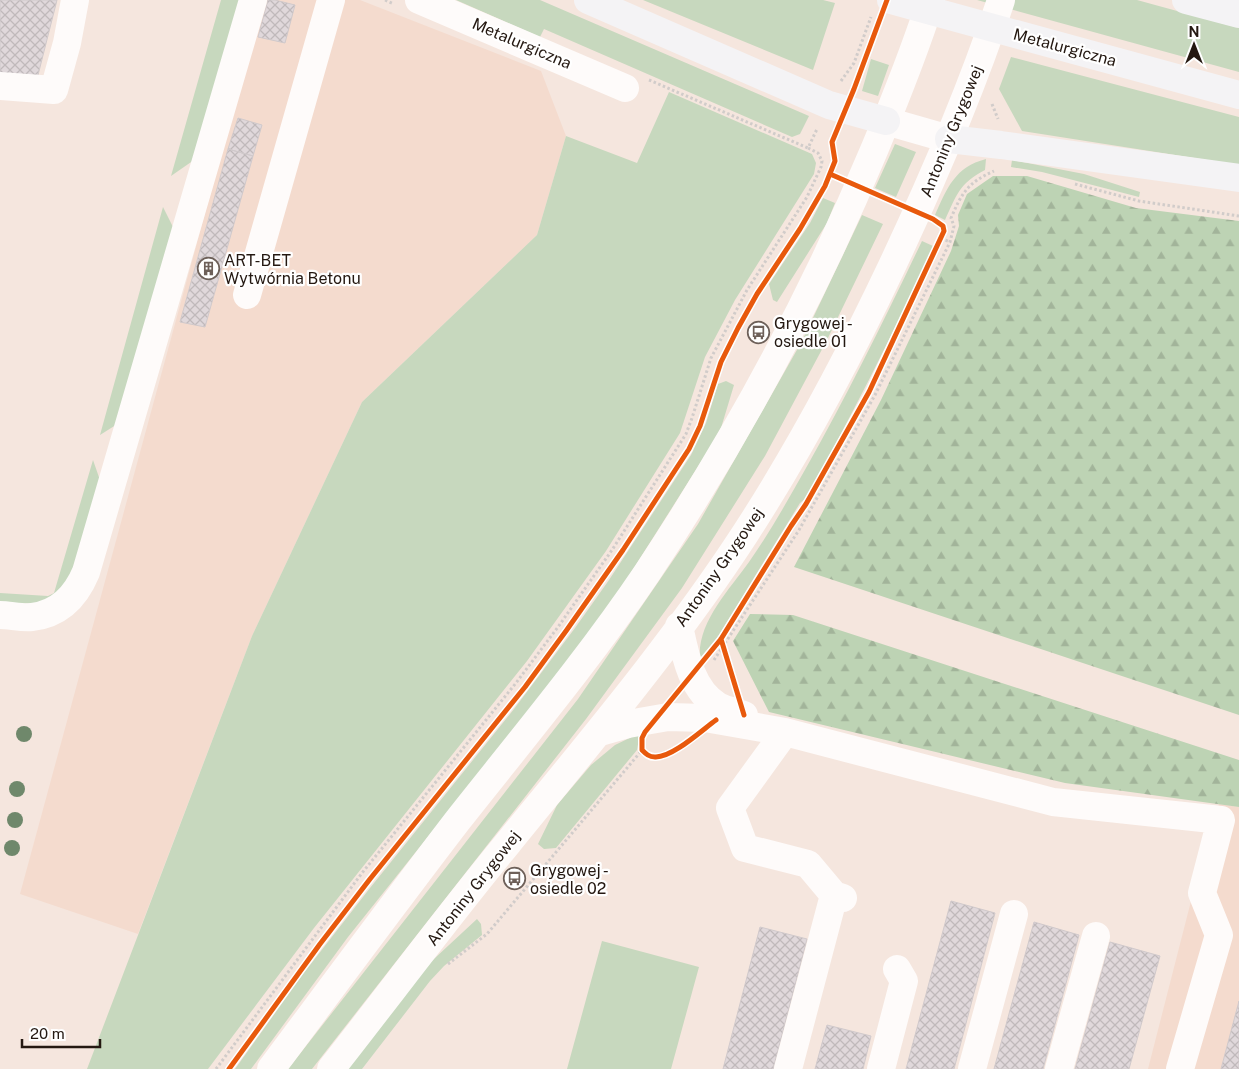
<svg xmlns="http://www.w3.org/2000/svg" width="1239" height="1069" viewBox="0 0 1239 1069" font-family="'Public Sans',sans-serif">
	<style>
		.built { fill: #f4dbce }
		.green { fill: #c7d8be }
		.forest { fill: url(#forest-firs) }
		.building { fill: url(#building-cross-hatch); stroke: #d0c9cb }
		.lines { fill: none; stroke-linecap: round; stroke-linejoin: round }
		.path { stroke: #d1ccca; stroke-width: 3; stroke-dasharray: 2.5 2.5; stroke-linecap: butt }
		.minor { stroke: #fefbfa; stroke-width: 28 }
		.major { stroke: #f4f3f5; stroke-width: 28 }
		.cycleway-casing { stroke: #fff; stroke-width: 8 }
		.cycleway { stroke: #e8590c; stroke-width: 5 }
		.tree { fill: #6f886b }
		.labels { text-anchor: middle; stroke-width: 4.5; stroke-linejoin: round; paint-order: stroke }
		.street-label { font-size: 16px; fill: #241811; stroke: #fff }
		.poi-label { font-size: 16px; fill: #241811; stroke: #fff; text-anchor: start }
	</style>
	<defs>
		<pattern id="forest-firs" width="22" height="20" patternUnits="userSpaceOnUse" patternTransform="scale(1.25)"><rect width="22" height="20" fill="#bdd3b4"/><path d="M5 1l3.5 6h-7zM16 11l3.5 6h-7z" fill="#a2b49a"/></pattern>
		<pattern id="building-cross-hatch" width="8" height="8" patternUnits="userSpaceOnUse" patternTransform="scale(1.25)"><rect width="8" height="8" fill="#e0d8db"/><path d="M0 0l8 8M0 8l8-8" fill="none" stroke="#c0b9bb"/></pattern>
	</defs>
	<rect width="100%" height="100%" fill="#f5e6de"/>
	<!-- built -->
	<path class="built" d="M 263,0 L 360,0 L 541,71 L 566,136 L 537,235 L 362,402 L 252,636 L 138,934 L 20,894 Z
		M 1219,804 L 1239,807 L 1239,1069 L 1148,1069 L 1190,905 Z"/>
	<!-- green -->
	<path class="green" d="M 221,0 L 240,0 L 194,160 L 171,176 Z
		M 456,0 L 540,0 L 809,116 L 800,134 L 792,137 L 544,29 L 540,37 Z
		M 643,0 L 823,0 L 835,3 L 813,70 Z
		M 977,0 L 1137,0 L 1239,28 L 1239,72 Z
		M 1011,57 L 1239,117 L 1239,165 L 1022,131 L 999,89 Z
		M 871,59 L 889,65 L 878,96 L 862,91 Z
		M 669,92 L 812,154 L 816,163 L 814,174 L 735,300 L 705,357 L 680,433 L 606,551 L 527,661 L 314,928 L 208,1069 L 87,1069 L 252,636 L 362,402 L 537,235 L 566,136 L 637,163 Z
		M 895,144 L 916,152 L 896,197 L 875,188 Z
		M 986,159 L 985,170 C 959,184 957,194 945,220 L 935,215 C 947,188 955,167 986,159 Z
		M 1012,160 L 1084,174 L 1140,192 L 1139,197 L 1042,172 L 1011,167 Z
		M 823,198 L 835,203 L 827,223 L 777,302 L 773,300 L 769,284 L 810,223 Z
		M 163,207 L 173,227 L 119,423 L 100,435 Z
		M 862,215 L 883,224 L 827,340 L 765,456 L 682,588 L 586,719 L 312,1069 L 288,1069 L 578,699 L 698,524 L 802,341 Z
		M 922,241 L 933,246 L 929,256 C 891,338 850,419 806,498 L 800,503 L 717,638 L 700,658 C 697,623 729,590 749,562 C 770,532 788,500 806,468 C 848,394 885,318 922,241 Z
		M 726,381 L 734,385 L 721,428 L 711,446 L 627,579 L 573,655 L 348,937 L 251,1069 L 235,1069 L 303,974 L 370,888 L 514,709 L 575,628 L 609,580 L 691,455 L 706,423 L 718,384 Z
		M 93,460 L 101,483 L 74,582 L 52,602 L 0,605 L 0,593 L 48,596 L 54,593 Z
		M 640,733 L 637,750 L 556,848 L 544,849 L 538,844 L 557,805 L 591,765 L 615,745 Z
		M 477,919 L 481,924 L 482,935 L 444,966 L 430,981 L 362,1069 L 346,1069 L 421,971 Z
		M 602,941 L 699,967 L 671,1069 L 567,1069 Z"/>
	<!-- forest -->
	<path class="forest" d="M 993,176 L 1027,176 L 1136,208 L 1239,221 L 1239,715 L 794,567 L 881,400 L 951,251 L 959,226 L 958,215 L 967,194 Z
		M 750,614 L 793,615 L 1239,760 L 1239,807 L 1065,783 L 769,712 L 733,641 Z"/>
	<!-- building -->
	<path class="building" d="M 0,0 L 57,0 L 36,83 L 0,74 Z
		M 268,0 L 275,0 L 295,5 L 285,43 L 258,37 Z
		M 238,118 L 262,125 L 253,156 L 228,149 Z
		M 228,149 L 253,156 L 205,327 L 180,322 Z
		M 951,901 L 995,913 L 954,1069 L 906,1069 Z
		M 1034,922 L 1079,935 L 1043,1069 L 994,1069 Z
		M 760,927 L 807,939 L 773,1069 L 723,1069 Z
		M 1110,942 L 1160,956 L 1129,1069 L 1075,1069 Z
		M 1239,1001 L 1239,1069 L 1221,1069 Z
		M 827,1025 L 871,1036 L 863,1069 L 815,1069 Z"/>
	<g class="lines">
		<!-- path -->
		<path class="path" d="M 385,0 L 394,4
			M 649,80 L 808,148
			M 841,81 L 854,63 L 871,17
			M 992,104 L 998,119
			M 1075,184 L 1139,201 L 1239,216
			M 941,238 L 950,242
			M 714,660 L 799,530 L 875,395 L 950,242 L 954,226 L 951,218 C 962,193 967,183 994,171
			M 448,964 L 487,934 L 643,749
			M 216,1069 L 362,873 L 516,683 L 558,627 L 612,550 L 686,434 L 692,418 L 711,358 L 747,290 L 807,197 L 821,167 L 822,161 L 818,153 L 808,148 L 817,129"/>
		<!-- minor -->
		<path class="minor" d="M 419,0 L 625,88
			M 0,86 L 54,90 L 67,43 L 75,0
			M 886,121 L 949,139
			M 247,295 L 331,0
			M 0,615 C 10,615 21,618 32,617 C 59,614 76,596 86,572 L 253,0
			M 679,626 C 685,654 691,690 718,706 C 725,710 736,712 744,715
			M 600,732 L 628,724 L 668,717 L 705,718 L 785,732 L 1053,802 L 1221,820 L 1202,893 L 1219,935 L 1180,1069
			M 785,732 L 730,808 L 745,848 L 808,864 L 834,895
			M 271,1069 C 333,986 395,902 458,820 C 522,739 589,659 647,573 C 736,439 813,297 875,148 C 895,100 915,50 931,0
			M 331,1069 C 390,994 447,917 508,843 C 590,742 674,643 745,534 C 800,449 849,357 892,266 C 933,179 971,91 1001,0
			M 788,1069 L 834,895 L 843,898
			M 881,1069 L 904,981 L 897,969
			M 972,1069 L 1014,914
			M 1059,1069 L 1096,936"/>
		<!-- major -->
		<path class="major" d="M 588,0 L 829,105 L 886,121
			M 891,0 L 1239,95
			M 1186,0 L 1239,14
			M 949,139 L 1001,145 L 1239,178"/>
		<defs>
			<path id="cycleway" d="M 721,639 L 744,715
				M 716,720 C 702,730 672,758 655,757 C 649,757 646,754 642,750 L 642,738 L 645,732 L 721,639 L 791,526 L 806,504 L 869,392 L 944,231 L 943,226 L 933,219 L 830,174
				M 229,1069 L 320,944 L 370,879 L 525,687 L 566,631 L 623,550 L 689,449 L 700,426 L 721,362 L 738,328 L 757,294 L 800,229 L 825,186 L 835,161 L 832,142 L 854,89 L 887,0"/>
		</defs>
		<!-- cycleway casing -->
		<use href="#cycleway" class="cycleway-casing"/>
		<!-- cycleway -->
		<use href="#cycleway" class="cycleway"/>
	</g>
	<!-- trees -->
	<g class="tree">
		<circle cx="24" cy="734" r="8"/>
		<circle cx="17" cy="789" r="8"/>
		<circle cx="15" cy="820" r="8"/>
		<circle cx="12" cy="848" r="8"/>
	</g>
	<!-- icons -->
	<defs>
		<symbol id="building-ring" viewBox="-11 -11 22 22"><circle r="9.5" fill="#fff" stroke="#6d6059" stroke-width="1.5"/><path d="M-4-6H4V6H1V3H-1V6H-4ZM-2.5-4.3h1.7v1.8h-1.7ZM.8-4.3h1.7v1.8H.8ZM-2.5-1h1.7V.8h-1.7ZM.8-1h1.7V.8H.8Z" fill="#6d6059"/></symbol>
		<symbol id="bus-ring" viewBox="-11 -11 22 22"><circle r="9.5" fill="#fff" stroke="#6d6059" stroke-width="1.5"/><path d="M-5-6H5V4H4V6H2V4H-2V6H-4V4H-5ZM-3.5-4V0h7V-4ZM-3.5 1.2v1.5H-2V1.2ZM2 1.2v1.5H3.5V1.2Z" fill="#6d6059"/></symbol>
	</defs>
	<g fill-rule="evenodd">
		<use href="#building-ring" x="196" y="256" width="25" height="25"/>
		<use href="#bus-ring" x="746" y="320" width="25" height="25"/>
		<use href="#bus-ring" x="502" y="866" width="25" height="25"/>
	</g>
	<g class="labels">
		<!-- street labels -->
		<g class="street-label">
			<text transform="translate(522 43) rotate(23)" y="6">Metalurgiczna</text>
			<text transform="translate(1065 47) rotate(15)" y="6">Metalurgiczna</text>
			<text transform="translate(951 131) rotate(-68)" y="6">Antoniny Grygowej</text>
			<text transform="translate(719 567) rotate(-55)" y="6">Antoniny Grygowej</text>
			<text transform="translate(473 888) rotate(-52)" y="6">Antoniny Grygowej</text>
		</g>
		<!-- poi labels -->
		<g class="poi-label">
			<text x="224" y="266">ART-BET<tspan x="224" dy="18">Wytwórnia Betonu</tspan></text>
			<text x="774" y="329">Grygowej -<tspan x="774" dy="18">osiedle 01</tspan></text>
			<text x="530" y="876">Grygowej -<tspan x="530" dy="18">osiedle 02</tspan></text>
		</g>
	</g>
	<!-- north arrow -->
	<g transform="translate(1194 45)" stroke="#ffffff" stroke-width="4" paint-order="stroke">
	<path d="M0-4L9 19L0 12L-9 19Z" fill="#241811"/>
	<text y="-8" font-size="14" font-weight="bold" text-anchor="middle" fill="#241811">N</text>
	</g>
	<!-- scale -->
	<path d="M22 1039v8h78v-8" fill="none" stroke="#241811" stroke-width="2.5"/>
	<text x="30" y="1039" font-size="15" fill="#241811" stroke="#ffffff" stroke-width="4" paint-order="stroke">20 m</text>
</svg>
